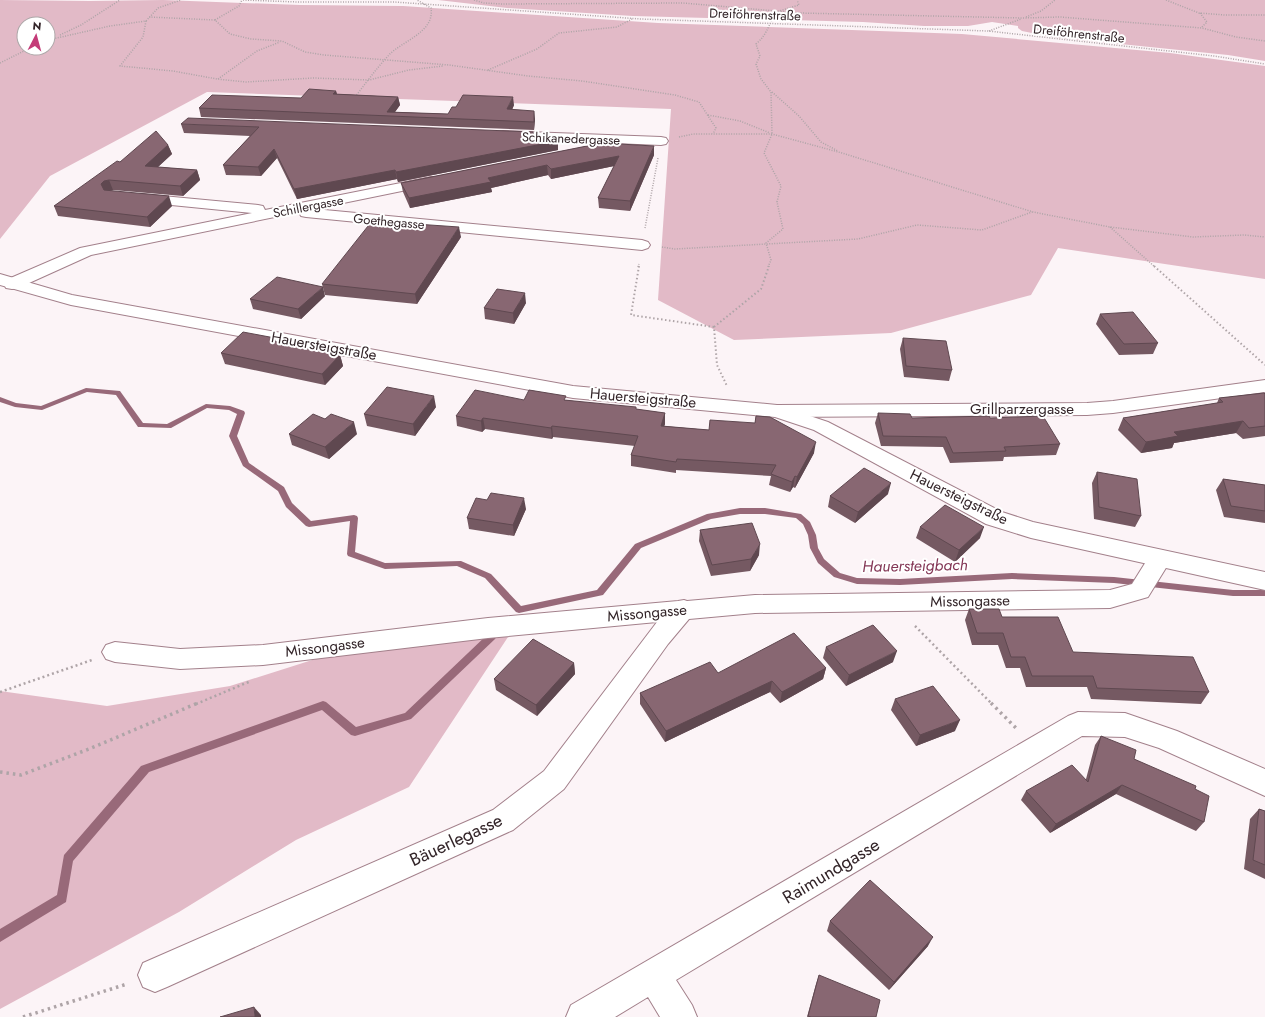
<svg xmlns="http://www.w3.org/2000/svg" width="1265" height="1017" viewBox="0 0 1265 1017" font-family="Jost,sans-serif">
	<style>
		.green { fill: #e2bac7; fill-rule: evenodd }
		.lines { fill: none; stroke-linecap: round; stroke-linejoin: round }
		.stream { fill: #986979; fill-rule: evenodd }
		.minor-casing { stroke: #a3808b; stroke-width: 2 }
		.tertiary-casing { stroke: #a3808b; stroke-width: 2 }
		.path-far3 { stroke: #aea4a7; stroke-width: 1.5; stroke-dasharray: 1 1.5; stroke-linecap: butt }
		.path-far2 { stroke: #aea4a7; stroke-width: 2; stroke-dasharray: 1.5 2.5; stroke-linecap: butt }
		.path-far1 { stroke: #aea4a7; stroke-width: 2.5; stroke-dasharray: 2 3; stroke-linecap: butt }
		.path { stroke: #aea4a7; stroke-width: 3.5; stroke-dasharray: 2.5 4; stroke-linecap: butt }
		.minor { fill: #fff; fill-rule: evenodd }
		.tertiary { fill: #fff; fill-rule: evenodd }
		.wall { fill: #755962 }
		.shaded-wall { fill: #5f4850 }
		.building { fill: #886772; stroke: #5f4850 }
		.labels { text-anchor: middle; stroke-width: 4; stroke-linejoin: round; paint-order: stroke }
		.far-street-label { font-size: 13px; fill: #332529; stroke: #fff }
		.street-label { font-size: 15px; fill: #332529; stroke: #fff }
		.water-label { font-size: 16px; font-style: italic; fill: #843756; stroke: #fff }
		.near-street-label { font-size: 18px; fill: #332529; stroke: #fff }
	</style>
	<rect width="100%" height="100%" fill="#fcf4f7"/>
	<!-- green -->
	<path class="green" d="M 0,0 L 90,1 L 163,0 L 300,5 L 403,6 L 658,23 L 962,34 L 1170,53 L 1265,66 L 1265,279 L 1058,248 L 1031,295 L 891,333 L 734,340 L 658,300 L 671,109 L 207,92 L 50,176 L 0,239 ZM 24,24 L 48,24 L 48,48 L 24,48 Z
		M 438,0 L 1265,0 L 1265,61 L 1228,55 L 1052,37 L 1022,31 L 1018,28 L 1018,26 L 992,22 L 968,26 L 924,26 L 863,22 L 633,16 L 507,8 Z
		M 456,629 L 508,637 L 409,787 L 296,840 L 179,912 L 0,1009 L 0,691 L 107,706 L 230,686 L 350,648 Z"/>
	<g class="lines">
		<!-- stream -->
		<path class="stream" d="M 86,388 L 120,391 L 143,423 L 167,424 L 206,404 L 230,406 L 244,411 L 245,413 L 237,436 L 249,463 L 284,487 L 292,503 L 311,521 L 354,515 L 357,516 L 358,518 L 355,552 L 385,563 L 461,561 L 491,574 L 521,606 L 597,590 L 635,544 L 707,514 L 740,508 L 765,508 L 801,514 L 810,522 L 816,535 L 818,548 L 824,559 L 840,573 L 857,578 L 900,579 L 1012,573 L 1114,577 L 1233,590 L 1265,590 L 1265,596 L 1233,596 L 1114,583 L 1012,579 L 900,585 L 857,584 L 834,577 L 818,563 L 810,548 L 808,535 L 803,524 L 796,518 L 765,514 L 740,514 L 711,519 L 641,548 L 603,595 L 519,613 L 516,612 L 485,578 L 457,566 L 385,569 L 348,556 L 347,554 L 350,521 L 309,527 L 306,526 L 286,507 L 278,491 L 243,466 L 229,436 L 237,414 L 229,410 L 207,408 L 171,428 L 141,427 L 138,427 L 116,395 L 87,392 L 42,410 L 15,407 L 0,402 L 0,397 L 16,403 L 41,406 Z
			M 492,632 L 495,633 L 497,636 L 495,639 L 411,719 L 355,736 L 351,735 L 322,710 L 149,772 L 73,861 L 66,902 L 0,942 L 0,929 L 57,895 L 64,855 L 141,766 L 323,701 L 326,702 L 356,727 L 405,713 L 489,633 Z"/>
		<defs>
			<path id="minor" d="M 503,131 L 661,137 L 666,138 L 668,141 L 666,144 L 661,145 L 498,138 L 496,135 L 498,132 Z
				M 431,177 L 436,178 L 438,181 L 436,184 L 314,209 L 642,240 L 648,242 L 650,245 L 648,248 L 642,250 L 306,217 L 301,216 L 299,212 L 91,255 L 18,288 L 12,289 L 6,288 L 4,284 L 6,280 L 80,248 L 252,213 L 141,202 L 136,201 L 134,198 L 136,195 L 141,194 L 258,205 L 263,206 L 265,210 Z
				M 1265,380 L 1265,392 L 1113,413 L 1087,415 L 777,417 L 770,415 L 767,411 L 770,407 L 777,405 L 1087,403 L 1113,401 Z
				M 1160,550 L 1168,552 L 1172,558 L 1148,597 L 1110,608 L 755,613 L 689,619 L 668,644 L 564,789 L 513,830 L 167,987 L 155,992 L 143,987 L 138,975 L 143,963 L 493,810 L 544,771 L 657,622 L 488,638 L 263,665 L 180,669 L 115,662 L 106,659 L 102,652 L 106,645 L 115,642 L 180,649 L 263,645 L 488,618 L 678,601 L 684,600 L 687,601 L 755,595 L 1110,590 L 1132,584 L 1152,552 Z
				M 1078,712 L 1125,713 L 1177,731 L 1265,769 L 1265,796 L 1159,748 L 1125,737 L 1082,736 L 676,980 L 692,1005 L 697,1017 L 660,1017 L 648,997 L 615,1017 L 566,1017 L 571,1005 L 1068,716 Z"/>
			<path id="tertiary" d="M 0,274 L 72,295 L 573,386 L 777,405 L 828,422 L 1002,512 L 1033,522 L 1265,572 L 1265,590 L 1031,538 L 986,524 L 814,430 L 775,417 L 573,398 L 71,305 L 0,285 Z"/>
		</defs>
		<!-- minor casing -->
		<use href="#minor" class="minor-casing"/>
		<!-- tertiary casing -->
		<use href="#tertiary" class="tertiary-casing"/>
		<!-- path-far3 -->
		<path class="path-far3" d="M 243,0 L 298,2 L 394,2 L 641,19 L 988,31 L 1214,56 L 1265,64
			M 474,0 L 484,3 L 503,4 L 683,3 L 799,13 L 1023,18 L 1060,17 L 1202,28 L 1236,37 L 1265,41
			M 1166,0 L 1199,13 L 1225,15 L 1265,15
			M 1200,13 L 1207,22 L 1202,27
			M 149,17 L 215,20 L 230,34 L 251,39 L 282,41 L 305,52 L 324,55 L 449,65 L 528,76 L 582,81 L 675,95 L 699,102 L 716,128 L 713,134
			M 1026,17 L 1041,11 L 1055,0
			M 215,20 L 239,6 L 242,0
			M 146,21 L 143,37 L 120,66 L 173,71 L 217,79 L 246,82 L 313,78 L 369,80 L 409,70 L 443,66
			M 989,31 L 1021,19
			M 60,35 L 81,25 L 120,0
			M 48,40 L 110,26 L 146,21 L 158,8 L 181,0
			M 0,63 L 30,48
			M 488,70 L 537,49 L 559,33 L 617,27 L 632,19
			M 218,79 L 257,51 L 280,42
			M 772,92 L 799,116 L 821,142 L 838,151
			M 355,97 C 366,83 376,69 388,56 C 401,41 435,33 431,8 L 417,0
			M 708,115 L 740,121 L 770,133
			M 679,137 L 693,134 L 772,134 L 842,153 L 1033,212 L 1110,227 L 1193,237 L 1244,235 L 1265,237
			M 1110,227 L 1155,267
			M 645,228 L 658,158
			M 662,247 L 675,249 L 858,239 L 917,225 L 982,230 L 1032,212
			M 638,267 L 639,264
			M 768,267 L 771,260 L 766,243 L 783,229 L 777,202 L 781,186 L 764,153 L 772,134 L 771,92 L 761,79 L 756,64 L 760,56 L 756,44 C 767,35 769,24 776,12 L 799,5 L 797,0"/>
		<!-- path-far2 -->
		<path class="path-far2" d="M 639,266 L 631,315 L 714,327 L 717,365 L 727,386
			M 1154,266 L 1265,365
			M 714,327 L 761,289 L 769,266"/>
		<!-- path-far1 -->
		<path class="path-far1" d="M 915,626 L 992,704
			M 0,692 L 92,660
			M 196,704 L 251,681"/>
		<!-- path -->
		<path class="path" d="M 991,703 L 1018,730
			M 0,772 L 21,775 L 89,749 L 198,703
			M 23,1017 L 127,984"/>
		<!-- minor -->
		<use href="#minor" class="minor"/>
		<!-- tertiary -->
		<use href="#tertiary" class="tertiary"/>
	</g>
	<!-- wall -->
	<path class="wall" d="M 336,91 L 337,94 L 398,97 L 400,105 L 395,112 L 448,114 L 514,105 L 512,110 L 535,119 L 534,130 L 201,117 L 199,108 L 301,98 Z
		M 181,124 L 533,132 L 534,139 L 558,141 L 558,150 L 398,182 L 397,179 L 297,199 L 277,158 L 261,176 L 226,175 L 223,165 L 250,136 L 184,133 Z
		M 602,143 L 654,155 L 630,211 L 599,208 L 598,198 L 614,166 L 551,179 L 548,175 L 491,188 L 492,192 L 410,208 L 403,192 L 401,183 Z
		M 168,145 L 172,154 L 158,167 L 197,170 L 200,180 L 183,196 L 113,190 L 110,190 L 172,206 L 150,227 L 58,216 L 54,206 L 120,162 Z
		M 461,237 L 417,304 L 325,295 L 322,284 Z
		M 325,296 L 301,319 L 253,309 L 250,299 Z
		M 526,303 L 514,324 L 485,319 L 484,308 Z
		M 1100,314 L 1158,343 L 1153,354 L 1119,355 L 1096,324 Z
		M 275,338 L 276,342 L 340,355 L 343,366 L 325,385 L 225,364 L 221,353 Z
		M 903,338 L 952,370 L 949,381 L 904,377 L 900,349 Z
		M 1265,394 L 1265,436 L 1243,439 L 1236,433 L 1174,443 L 1172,448 L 1141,453 L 1118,430 L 1123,418 L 1217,403 L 1219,398 Z
		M 566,400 L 665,413 L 665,424 L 664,426 L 709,430 L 755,423 L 756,416 L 814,453 L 795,488 L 793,487 L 790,492 L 769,485 L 771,476 L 676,470 L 676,473 L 631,466 L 631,455 L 635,446 L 553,437 L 552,439 L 485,429 L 482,432 L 457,426 L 456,416 Z
		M 436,407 L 415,436 L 367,426 L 364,414 Z
		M 878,413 L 912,418 L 990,418 L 1060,444 L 1056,455 L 1004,457 L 1003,461 L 950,463 L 943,447 L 881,446 L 875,423 Z
		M 289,434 L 357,434 L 329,459 L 292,445 Z
		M 1097,472 L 1141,516 L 1135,527 L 1094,519 L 1092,483 Z
		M 1223,479 L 1265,485 L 1265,523 L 1224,517 L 1216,490 Z
		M 888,494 L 855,523 L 828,507 L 830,496 Z
		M 487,500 L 526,509 L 514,536 L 469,529 L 467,518 Z
		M 920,527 L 980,538 L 955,562 L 916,538 Z
		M 700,530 L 759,555 L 750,571 L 711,576 L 699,541 Z
		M 969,609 L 1002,617 L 1073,652 L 1209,692 L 1201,704 L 1091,699 L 1087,687 L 1026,687 L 1020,668 L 1006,668 L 998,645 L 972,645 L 965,620 Z
		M 826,647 L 893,662 L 846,686 L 823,658 Z
		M 574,663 L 575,674 L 537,716 L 496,690 L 494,679 Z
		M 826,668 L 823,679 L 780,703 L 770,692 L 665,742 L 640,704 L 640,693 L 718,673 Z
		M 895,699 L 955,731 L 916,746 L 891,710 Z
		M 1101,736 L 1134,759 L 1195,789 L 1204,822 L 1196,831 L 1116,794 L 1050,833 L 1021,800 L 1026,791 L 1086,779 L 1095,745 Z
		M 1259,809 L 1265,811 L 1265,879 L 1244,869 L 1250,819 Z
		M 830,921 L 928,946 L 889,990 L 827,931 Z
		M 819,975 L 876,1017 L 807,1017 L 816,984 Z"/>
	<!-- shaded-wall -->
	<path class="shaded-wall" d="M 336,91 L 338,99 L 333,94 Z
		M 398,97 L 400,105 L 392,116 L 387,112 Z
		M 513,97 L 514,105 L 508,118 L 507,109 Z
		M 534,111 L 535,119 L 534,130 Z
		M 533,132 L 534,141 L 558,141 L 558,150 L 398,182 L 396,172 L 533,139 Z
		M 168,145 L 172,154 L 148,176 L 145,166 Z
		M 654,146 L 654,155 L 630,211 L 630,201 Z
		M 274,149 L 277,158 L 261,176 L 258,167 Z
		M 619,156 L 619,165 L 551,179 L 551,169 Z
		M 547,165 L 548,175 L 491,188 L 492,192 L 410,208 L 409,198 L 488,178 Z
		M 197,170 L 200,180 L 183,196 L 180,186 Z
		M 395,170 L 397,179 L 297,199 L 294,189 Z
		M 109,180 L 113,190 L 108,191 L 105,194 L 101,184 L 104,181 Z
		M 169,196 L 172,206 L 150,227 L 147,217 Z
		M 459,227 L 461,237 L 417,304 L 415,294 Z
		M 323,287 L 325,296 L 301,319 L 298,309 Z
		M 525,293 L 526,303 L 514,324 L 513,313 Z
		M 340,355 L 343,366 L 325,385 L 322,374 Z
		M 434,396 L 436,407 L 415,436 L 413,424 Z
		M 665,413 L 665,424 L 661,436 L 661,426 Z
		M 483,418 L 485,429 L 482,432 L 481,421 Z
		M 1243,421 L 1236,433 L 1174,443 L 1172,448 L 1141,453 L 1146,442 L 1174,432 Z
		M 354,422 L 357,434 L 329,459 L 325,447 Z
		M 552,426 L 553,437 L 552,439 L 551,428 Z
		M 816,442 L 814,453 L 795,488 L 797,477 Z
		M 795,476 L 793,487 L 790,492 L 792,482 Z
		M 891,483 L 888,494 L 855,523 L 858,512 Z
		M 524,498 L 526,509 L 514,536 L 513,525 Z
		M 984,527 L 980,538 L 955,562 L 959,550 Z
		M 760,544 L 759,555 L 750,571 L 751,559 Z
		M 897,651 L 893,662 L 846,686 L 849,675 Z
		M 574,663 L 575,674 L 537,716 L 536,705 Z
		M 826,668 L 823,679 L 780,703 L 782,692 Z
		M 772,681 L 770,692 L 665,742 L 666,731 Z
		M 960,720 L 955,731 L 916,746 L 920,735 Z
		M 1122,785 L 1116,794 L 1050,833 L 1056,824 Z
		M 933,937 L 928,946 L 889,990 L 894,982 Z
		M 254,1007 L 261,1015 L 261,1017 L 255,1017 Z"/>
	<!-- building -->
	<path class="building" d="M 309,89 L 336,91 L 333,94 L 398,97 L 387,112 L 448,114 L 452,107 L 456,107 L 463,95 L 513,97 L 507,109 L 534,111 L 534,122 L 199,108 L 212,95 L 301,98 Z
		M 188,118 L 533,132 L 533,139 L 558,141 L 396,172 L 395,170 L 294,189 L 274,149 L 258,167 L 223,165 L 259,127 L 181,124 Z
		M 156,131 L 168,145 L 145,166 L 197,170 L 180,186 L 109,180 L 104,181 L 101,184 L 104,190 L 169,196 L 147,217 L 54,206 L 117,161 L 120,162 Z
		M 602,143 L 654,146 L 630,201 L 598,198 L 619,156 L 551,169 L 547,165 L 488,178 L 491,182 L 409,198 L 401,183 Z
		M 372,221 L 459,227 L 415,294 L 322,284 Z
		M 277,277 L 323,287 L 298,309 L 250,299 Z
		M 497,289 L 525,293 L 513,313 L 484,308 Z
		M 1133,312 L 1158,343 L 1124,344 L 1100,314 Z
		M 243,332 L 275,338 L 272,341 L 340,355 L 322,374 L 221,353 Z
		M 903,338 L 946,341 L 952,370 L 906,366 Z
		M 387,387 L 434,396 L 413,424 L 364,414 Z
		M 475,390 L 524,400 L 529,390 L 566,396 L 564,400 L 636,407 L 636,409 L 665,413 L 661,426 L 709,430 L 710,420 L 755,423 L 756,416 L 770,417 L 816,442 L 797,477 L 795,476 L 792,482 L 771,474 L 776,465 L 677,459 L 676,462 L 631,455 L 638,436 L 552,426 L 551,428 L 483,418 L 481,421 L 456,416 Z
		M 1264,393 L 1265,394 L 1265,426 L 1249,428 L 1243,421 L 1174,432 L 1178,436 L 1146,442 L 1123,418 L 1223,402 L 1219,398 Z
		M 878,413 L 910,414 L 912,418 L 989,416 L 990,418 L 1043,416 L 1060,444 L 1004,447 L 1006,451 L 953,453 L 946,437 L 883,436 Z
		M 313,414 L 325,419 L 331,414 L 354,422 L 325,447 L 289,434 Z
		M 864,468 L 891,483 L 858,512 L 830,496 Z
		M 1097,472 L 1137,479 L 1141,516 L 1099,507 Z
		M 1223,479 L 1265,485 L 1265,511 L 1231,506 Z
		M 491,493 L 524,498 L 513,525 L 467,518 L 476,498 L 487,500 Z
		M 945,505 L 984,527 L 959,550 L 920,527 Z
		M 752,523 L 760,544 L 751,559 L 712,565 L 700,530 Z
		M 969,609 L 999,609 L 1002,617 L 1058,617 L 1073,652 L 1193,657 L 1209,692 L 1097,688 L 1093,676 L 1032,676 L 1025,657 L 1011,657 L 1003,633 L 977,633 Z
		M 873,625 L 897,651 L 849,675 L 826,647 Z
		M 794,633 L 826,668 L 782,692 L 772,681 L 666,731 L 640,693 L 710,662 L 718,673 Z
		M 533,639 L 574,663 L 536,705 L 494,679 Z
		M 933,686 L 960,720 L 920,735 L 895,699 Z
		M 1101,736 L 1136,750 L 1134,759 L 1196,786 L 1195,789 L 1209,796 L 1204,822 L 1122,785 L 1056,824 L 1026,791 L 1072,765 L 1088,782 Z
		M 1259,809 L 1265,811 L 1265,865 L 1253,860 Z
		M 870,880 L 933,937 L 894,982 L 830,921 Z
		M 819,975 L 880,1000 L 876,1017 L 811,1017 L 808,1016 Z
		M 254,1007 L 255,1017 L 220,1017 Z"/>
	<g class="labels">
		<!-- far-street labels -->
		<g class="far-street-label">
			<text transform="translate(755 14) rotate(2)" y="5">Dreiföhrenstraße</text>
			<text transform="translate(1079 33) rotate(6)" y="5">Dreiföhrenstraße</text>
			<text transform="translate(571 138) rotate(2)" y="5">Schikanedergasse</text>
			<text transform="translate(308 206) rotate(-11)" y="5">Schillergasse</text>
			<text transform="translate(389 221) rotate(5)" y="5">Goethegasse</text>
		</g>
		<!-- street labels -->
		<g class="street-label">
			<text transform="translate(324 346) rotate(10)" y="5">Hauersteigstraße</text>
			<text transform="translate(643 398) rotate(5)" y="5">Hauersteigstraße</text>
			<text x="1022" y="414">Grillparzergasse</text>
			<text transform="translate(959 497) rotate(26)" y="5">Hauersteigstraße</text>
			<text transform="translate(970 601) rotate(-1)" y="5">Missongasse</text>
			<text transform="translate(647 613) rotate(-5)" y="5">Missongasse</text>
			<text transform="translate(325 647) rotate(-7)" y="5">Missongasse</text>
		</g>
		<!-- water labels -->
		<g class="water-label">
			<text transform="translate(915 565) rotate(-1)" y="6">Hauersteigbach</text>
		</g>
		<!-- near-street labels -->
		<g class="near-street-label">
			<text transform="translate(456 840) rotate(-25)" y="6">Bäuerlegasse</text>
			<text transform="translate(831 871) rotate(-31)" y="6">Raimundgasse</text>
		</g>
	</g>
	<!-- north arrow -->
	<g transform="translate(36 36) rotate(6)"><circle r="19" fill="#ffffff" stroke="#ada8a9"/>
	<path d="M0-3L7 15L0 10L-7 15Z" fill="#c43b78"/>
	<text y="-6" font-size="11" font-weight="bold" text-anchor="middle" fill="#332529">N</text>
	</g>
</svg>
